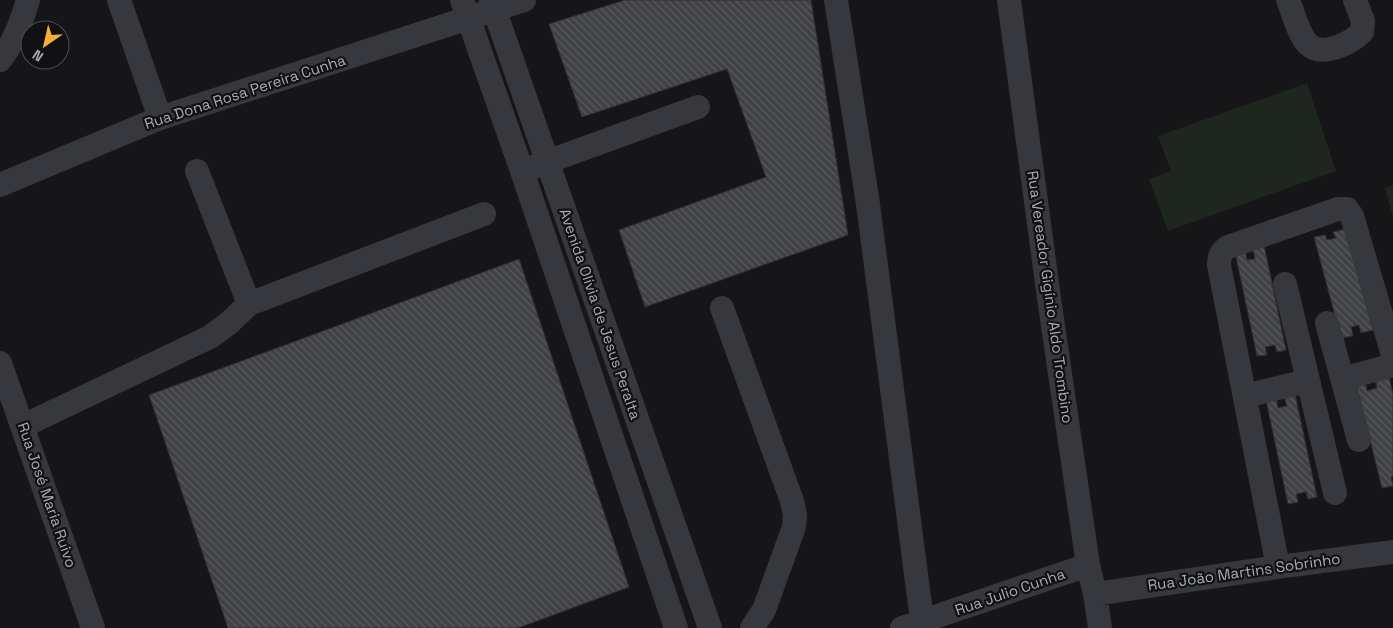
<svg xmlns="http://www.w3.org/2000/svg" width="1393" height="628" viewBox="0 0 1393 628" font-family="'Space Grotesk',sans-serif">
	<style>
		.park { fill: #1e261f }
		.building { fill: url(#building-back-hatch); stroke: #303034 }
		.lines { fill: none; stroke-linecap: round; stroke-linejoin: round }
		.minor { stroke: #37383d; stroke-width: 24 }
		.labels { text-anchor: middle; stroke-width: 4.5; stroke-linejoin: round; paint-order: stroke }
		.street-label { font-size: 15px; fill: #a8adb8; stroke: #111113 }
	</style>
	<defs>
		<pattern id="building-back-hatch" width="6" height="6" patternUnits="userSpaceOnUse" patternTransform="scale(1.25)"><rect width="6" height="6" fill="#404145"/><path d="M-1 5l2 2M0 0l6 6M5-1l2 2" fill="none" stroke="#595a5e"/></pattern>
	</defs>
	<rect width="100%" height="100%" fill="#161618"/>
	<!-- park -->
	<path class="park" d="M 1307,83 L 1336,171 L 1168,231 L 1149,179 L 1171,171 L 1158,136 Z
		M 1393,185 L 1393,217 L 1385,188 Z"/>
	<!-- building -->
	<path class="building" d="M 625,0 L 811,0 L 848,235 L 645,307 L 619,230 L 766,177 L 727,69 L 582,117 L 549,24 Z
		M 1345,229 L 1373,330 L 1361,333 L 1359,325 L 1351,327 L 1353,336 L 1341,338 L 1314,237 L 1325,235 L 1327,240 L 1336,238 L 1333,232 Z
		M 1264,245 L 1286,350 L 1277,352 L 1275,345 L 1265,347 L 1267,355 L 1257,356 L 1235,252 L 1245,250 L 1247,260 L 1255,259 L 1253,248 Z
		M 519,259 L 629,587 L 518,628 L 228,628 L 149,395 Z
		M 1388,373 L 1393,394 L 1393,476 L 1391,477 L 1393,486 L 1382,488 L 1356,383 L 1365,381 L 1367,391 L 1377,388 L 1374,376 Z
		M 1295,394 L 1317,497 L 1308,499 L 1306,492 L 1296,494 L 1298,502 L 1288,504 L 1266,400 L 1276,398 L 1278,408 L 1287,406 L 1284,396 Z"/>
	<g class="lines">
		<!-- minor -->
		<path class="minor" d="M 119,0 L 160,118
			M 462,0 L 522,171 L 676,628
			M 491,0 L 710,628
			M 836,0 L 868,204 L 923,628
			M 1009,0 L 1049,298 L 1088,565 L 1095,594 L 1100,628
			M 1288,0 C 1293,12 1299,36 1308,44 C 1322,58 1351,43 1362,32 L 1363,21 L 1355,0
			M 0,60 C 14,43 22,21 28,0
			M 533,167 L 698,107
			M 197,171 L 249,304
			M 0,185 L 160,118 L 524,0
			M 1285,284 L 1335,493
			M 722,308 L 792,501 L 795,515 L 794,527 L 764,610 L 752,628
			M 1327,323 L 1359,440
			M 0,363 L 93,628
			M 1342,379 L 1393,365
			M 1245,396 L 1307,381
			M 23,426 L 210,337 L 229,323 L 249,304 L 484,214
			M 1278,567 L 1219,265 C 1219,256 1221,252 1228,247 L 1338,209 L 1347,209 L 1352,216 L 1393,355
			M 1095,594 L 1278,567 L 1393,552
			M 902,628 L 1088,565"/>
	</g>
	<g class="labels">
		<!-- street labels -->
		<g class="street-label">
			<text transform="translate(245 92) rotate(-18)" y="5">Rua Dona Rosa Pereira Cunha</text>
			<text transform="translate(1050 297) rotate(82)" y="5">Rua Vereador Gigínio Aldo Trombino</text>
			<text transform="translate(600 314) rotate(71)" y="5">Avenida Olívia de Jesus Peralta</text>
			<text transform="translate(47 495) rotate(71)" y="5">Rua José Maria Ruivo</text>
			<text transform="translate(1244 572) rotate(-8)" y="5">Rua João Martins Sobrinho</text>
			<text transform="translate(1010 592) rotate(-19)" y="5">Rua Julio Cunha</text>
		</g>
	</g>
	<!-- north arrow -->
	<g transform="translate(45 45) rotate(214)"><circle r="24" fill="#111113" stroke="#4d4f55"/>
	<path d="M0-4L9 19L0 12L-9 19Z" fill="#f2b134"/>
	<text y="-8" font-size="14" font-weight="bold" text-anchor="middle" fill="#a8adb8">N</text>
	</g>
</svg>
